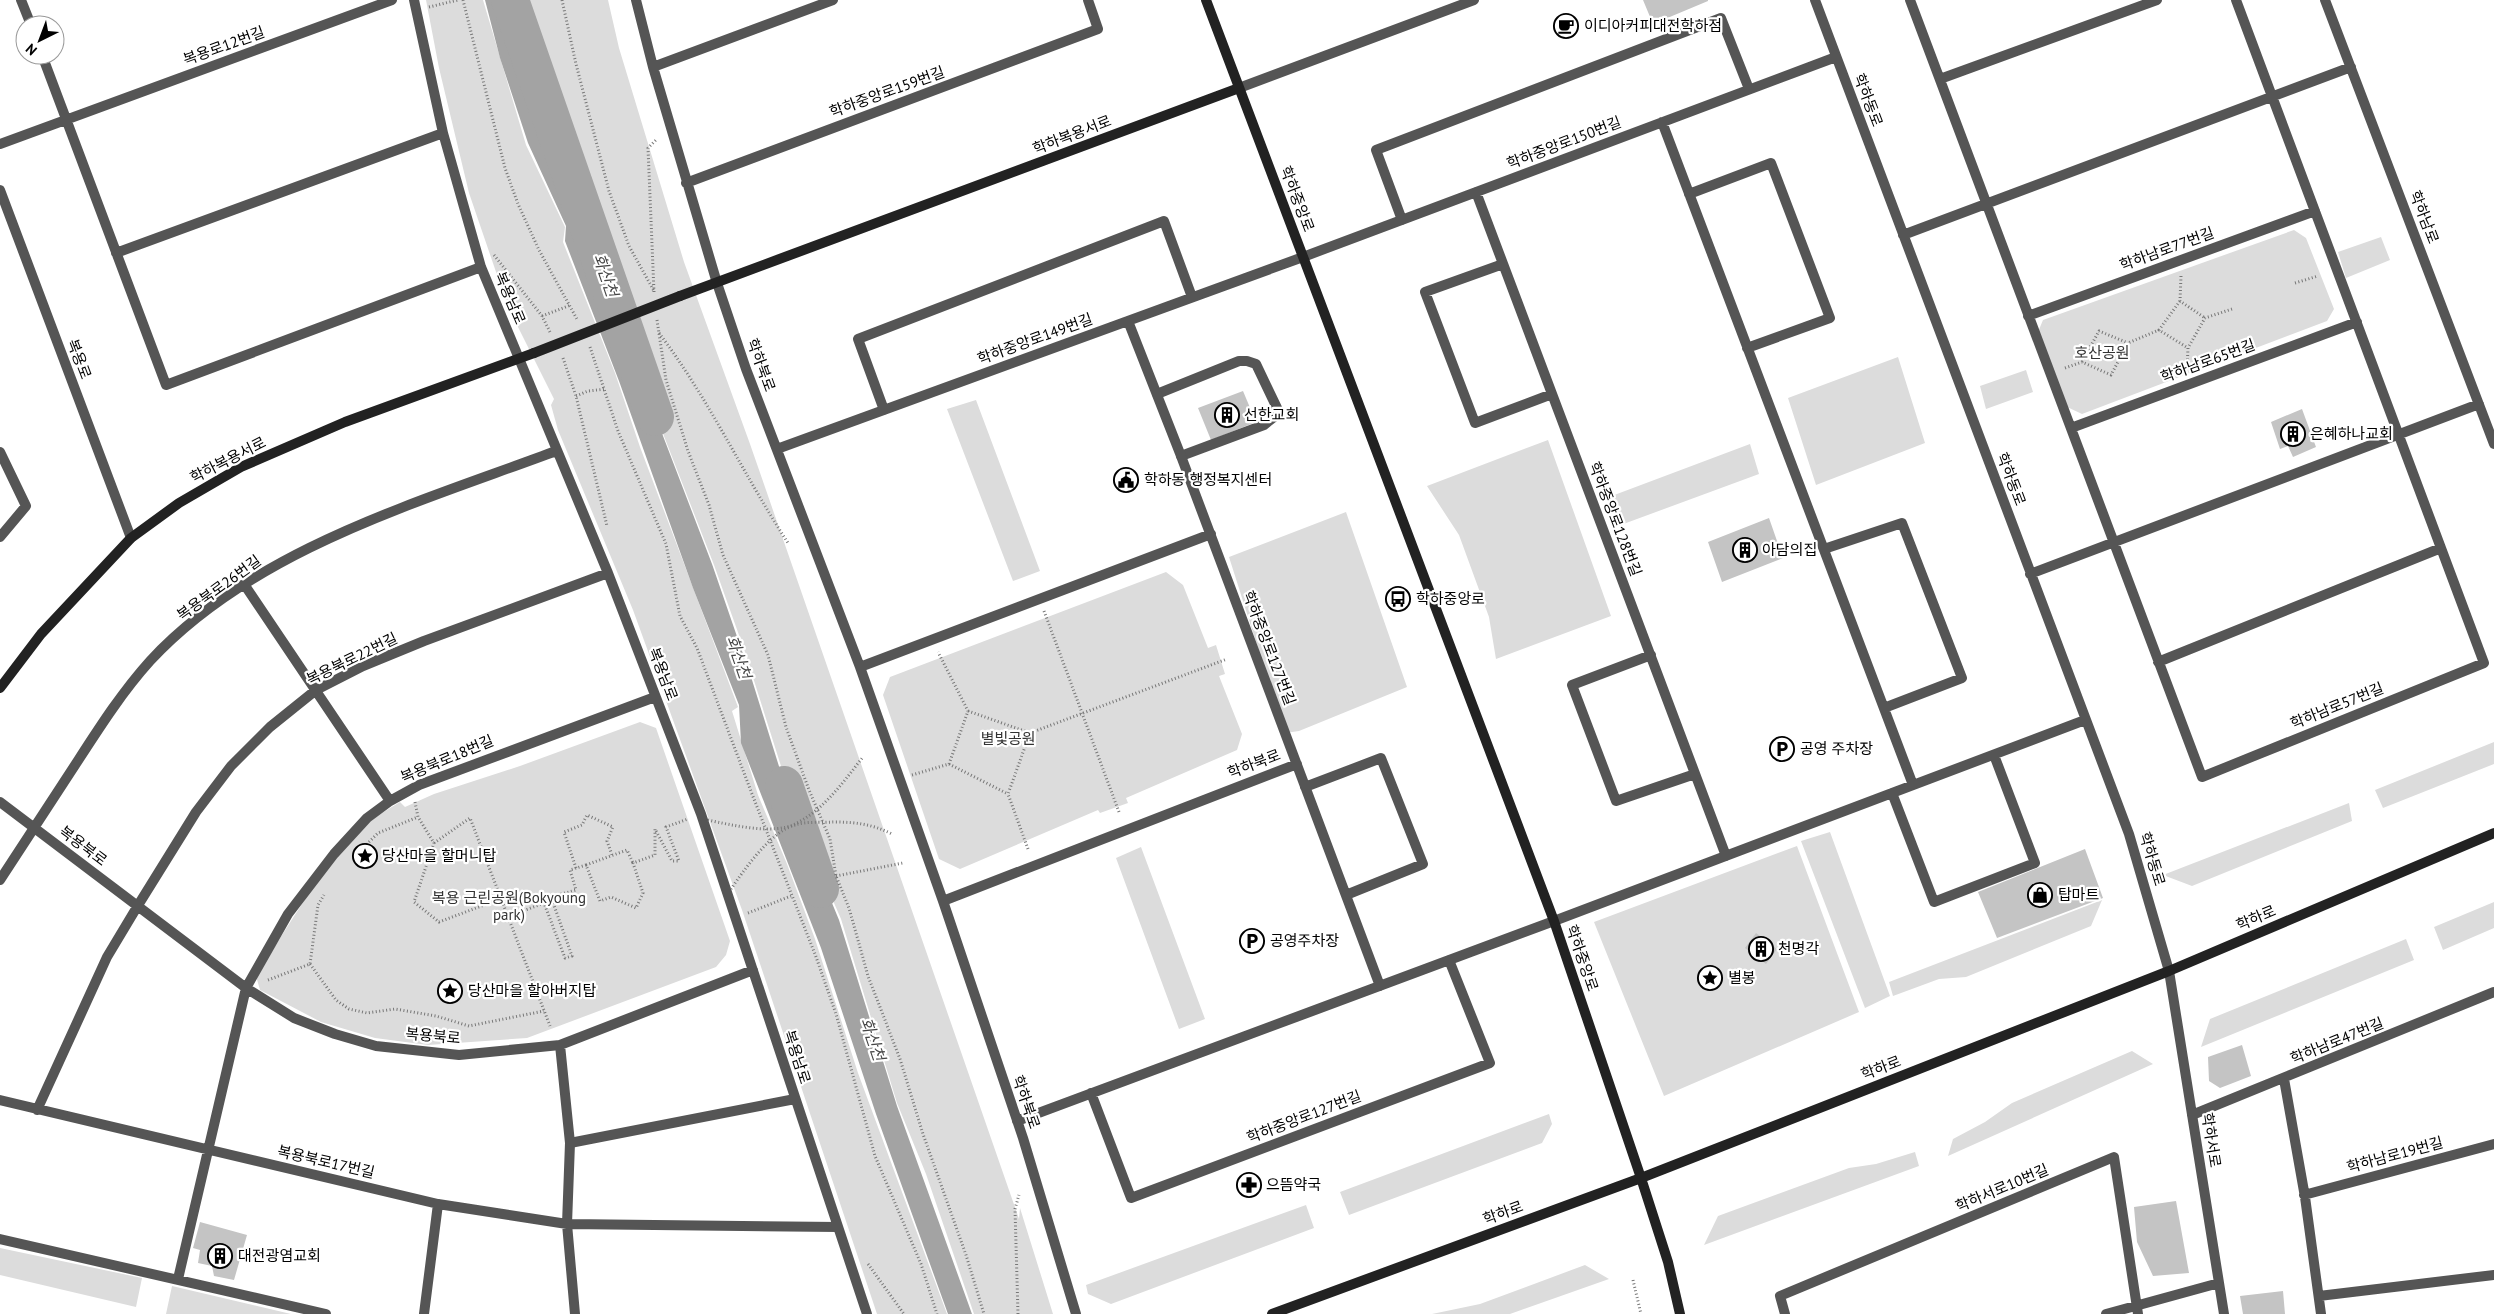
<svg xmlns="http://www.w3.org/2000/svg" width="2494" height="1314" viewBox="0 0 2494 1314" font-family="'PT Sans','Noto Sans KR',sans-serif">
	<style>
		.green { fill: #dcdcdc }
		.water { fill: #a3a3a3 }
		.lines { fill: none; stroke-linecap: round; stroke-linejoin: round }
		.river { stroke: #a3a3a3; stroke-width: 38 }
		.building { fill: #c4c4c4 }
		.path { stroke: #777; stroke-width: 3; stroke-dasharray: 1 2.5; stroke-linecap: butt }
		.lane { stroke: #555; stroke-width: 10 }
		.street { stroke: #555; stroke-width: 10 }
		.secondary { stroke: #222; stroke-width: 10 }
		.path-bridge { stroke: #777; stroke-width: 3; stroke-dasharray: 1 2.5; stroke-linecap: butt }
		.secondary-bridge { stroke: #222; stroke-width: 10 }
		.labels { text-anchor: middle; stroke-width: 4.5; stroke-linejoin: round; paint-order: stroke }
		.poi-label { font-size: 15px; fill: #000; stroke: #fff; text-anchor: start }
		.street-label { font-size: 15px; fill: #000; stroke: #fff }
		.park-label { font-size: 15px; fill: #333; stroke: #fff }
		.water-label { font-size: 16px; font-style: italic; fill: #444; stroke: #fff }
	</style>
	<rect width="100%" height="100%" fill="#fff"/>
	<!-- green -->
	<path class="green" d="M 426,0 L 483,0 L 526,145 L 565,227 L 563,242 L 615,373 L 640,447 L 738,707 L 732,711 L 758,795 L 787,864 L 815,939 L 858,1073 L 947,1314 L 877,1314 L 742,910 L 633,610 L 558,430 L 551,405 L 554,399 L 508,307 L 469,193 L 439,68 Z
		M 511,0 L 608,0 L 619,48 L 684,262 L 750,444 L 1019,1219 L 1020,1208 L 1053,1314 L 974,1314 L 926,1174 L 897,1103 L 841,919 L 814,857 L 804,839 L 745,652 L 714,565 L 605,284 Z
		M 2294,230 L 2306,238 L 2334,309 L 2327,321 L 2082,414 L 2065,406 L 2038,332 L 2043,320 Z
		M 2381,237 L 2390,260 L 2346,278 L 2338,252 Z
		M 1898,357 L 1925,443 L 1816,485 L 1788,398 Z
		M 2026,370 L 2033,392 L 1986,409 L 1980,386 Z
		M 976,400 L 1040,571 L 1013,581 L 947,409 Z
		M 1548,440 L 1611,616 L 1496,659 L 1489,617 L 1459,535 L 1427,486 Z
		M 1750,444 L 1759,474 L 1618,526 L 1609,497 Z
		M 1346,512 L 1407,687 L 1299,731 L 1285,733 L 1229,557 Z
		M 1166,572 L 1183,585 L 1208,648 L 1216,645 L 1225,674 L 1219,676 L 1242,734 L 1237,750 L 1126,798 L 1128,803 L 1100,813 L 1098,810 L 960,869 L 939,859 L 883,695 L 890,677 Z
		M 640,722 L 656,728 L 730,941 L 726,955 L 716,967 L 527,1038 L 428,1045 L 375,1038 L 321,1022 L 260,990 L 256,976 C 291,923 321,866 368,823 C 378,815 390,808 400,802 L 405,807 L 434,794 L 520,766 Z
		M 2494,742 L 2494,764 L 2383,808 L 2375,790 Z
		M 2349,803 L 2352,821 L 2192,886 L 2163,875 Z
		M 1830,832 L 1890,996 L 1865,1008 L 1801,841 Z
		M 1797,846 L 1859,1012 L 1664,1096 L 1594,922 Z
		M 1141,847 L 1205,1019 L 1179,1029 L 1116,858 Z
		M 2102,900 L 2091,926 L 1966,977 L 1939,979 L 1893,996 L 1889,982 Z
		M 2494,902 L 2494,928 L 2443,950 L 2434,927 Z
		M 2406,939 L 2414,960 L 2201,1047 L 2210,1019 Z
		M 2132,1051 L 2153,1064 L 1948,1156 L 1953,1139 L 1985,1122 L 2012,1103 Z
		M 1549,1114 L 1552,1124 L 1542,1143 L 1349,1215 L 1340,1192 Z
		M 1915,1152 L 1919,1166 L 1704,1245 L 1718,1216 L 1849,1168 L 1876,1164 Z
		M 1306,1205 L 1314,1228 L 1111,1304 L 1088,1294 L 1086,1285 Z
		M 0,1248 L 142,1278 L 136,1307 L 0,1275 Z
		M 1585,1265 L 1609,1279 L 1510,1314 L 1432,1314 L 1480,1304 Z
		M 172,1286 L 291,1314 L 166,1314 Z"/>
	<!-- water -->
	<path class="water" d="M 485,0 L 510,0 L 606,287 L 712,564 L 752,680 L 802,840 L 813,857 L 839,920 L 897,1106 L 972,1314 L 948,1314 L 876,1114 L 821,948 L 741,743 L 739,705 L 693,588 L 619,381 L 565,241 L 566,226 L 528,143 L 500,58 Z"/>
	<g class="lines">
		<!-- river -->
		<path class="river" d="M 510,0 L 655,417
			M 784,785 L 820,889"/>
	</g>
	<!-- building -->
	<path class="building" d="M 1643,0 L 1708,0 L 1708,1 L 1653,24 Z
		M 1243,391 L 1256,422 L 1211,440 L 1198,408 Z
		M 2302,409 L 2316,447 L 2293,457 L 2288,446 L 2280,449 L 2271,422 Z
		M 1769,518 L 1783,558 L 1722,582 L 1708,542 Z
		M 2085,849 L 2103,898 L 1997,938 L 1978,892 Z
		M 1756,933 L 1777,949 L 1766,964 L 1745,948 Z
		M 2242,1045 L 2251,1076 L 2220,1088 L 2209,1081 L 2208,1057 Z
		M 2176,1201 L 2189,1273 L 2153,1276 L 2137,1242 L 2134,1207 Z
		M 200,1222 L 247,1235 L 234,1280 L 214,1276 L 212,1266 L 198,1263 L 200,1250 L 193,1248 Z
		M 2283,1291 L 2285,1314 L 2243,1314 L 2240,1296 Z"/>
	<g class="lines">
		<!-- path -->
		<path class="path" d="M 463,0 L 505,168 L 518,204 L 539,250 L 578,321
			M 562,0 L 576,64 L 609,191 L 629,246 L 654,291
			M 429,7 L 458,0
			M 494,255 L 542,316 L 550,332
			M 2181,276 L 2180,301 L 2205,318
			M 2295,283 L 2318,276
			M 654,292 L 648,148 L 657,139
			M 2180,301 L 2159,330 L 2188,348
			M 542,316 L 571,305
			M 657,320 L 666,380 L 688,451 L 709,505 L 723,555 L 768,655 L 786,727 L 809,790 L 830,839 L 836,876 L 849,908 L 868,976 L 900,1059 L 923,1134 L 966,1255 L 984,1314
			M 659,333 C 709,399 743,474 788,543
			M 590,347 L 618,431 L 666,544 L 680,616 L 697,648 L 752,794 L 815,954 L 836,1014 L 875,1156 L 921,1264 L 937,1314
			M 563,358 L 576,396 L 607,526
			M 2082,362 L 2099,331 L 2128,343
			M 2065,368 L 2082,362 L 2111,375 L 2128,343 L 2159,330
			M 2187,370 L 2188,348 L 2205,318 L 2232,309
			M 576,396 L 588,391 L 606,389
			M 1044,611 L 1119,812
			M 968,711 L 1030,733 L 1227,659
			M 949,764 L 1008,794
			M 912,775 L 949,764 L 968,711 L 938,652
			M 415,802 L 418,817 L 434,843 L 414,902 L 439,922 L 500,899
			M 434,843 L 470,818 L 550,1026
			M 364,847 L 378,833 L 418,817
			M 1028,849 L 1008,794 L 1030,733
			M 586,865 L 627,850 L 633,863
			M 576,868 L 564,832 L 582,825 L 587,815 L 613,827 L 607,841 L 612,855
			M 836,876 L 903,863
			M 748,913 L 791,896
			M 507,917 L 544,903 L 565,958 L 572,956 L 551,897 L 576,890 L 570,870 L 586,865 L 600,901 L 611,897 L 636,908 L 643,893 L 633,863 L 655,855 L 655,829 L 672,861 L 679,861 L 666,827 L 688,819
			M 310,964 L 336,1000 L 349,1009 L 367,1013 L 395,1009 L 436,1016 L 469,1026 L 544,1011
			M 268,980 L 310,964 L 318,905 L 324,895
			M 868,1264 L 904,1314
			M 1633,1280 L 1641,1314
			M 1018,1314 L 1015,1209 L 1019,1195"/>
		<!-- lane -->
		<path class="lane" d="M 1157,394 L 1239,361 L 1247,361 L 1256,364 L 1277,408 L 1274,417 L 1264,425 L 1181,456"/>
		<!-- street -->
		<path class="street" d="M 21,0 L 31,25
			M 414,0 L 443,133 L 481,267 L 608,573 L 701,814 L 867,1314
			M 636,0 L 653,67 L 717,283 L 746,369 L 860,667 L 943,901 L 1023,1138 L 1076,1314
			M 1815,0 L 2129,834 L 2169,971 L 2224,1314
			M 1910,0 L 2202,777 L 2484,663 L 2236,0
			M 2325,0 L 2494,444
			M 42,55 L 166,385 L 481,267
			M 653,67 L 833,0
			M 1940,79 L 2157,0
			M 1239,88 L 1474,0
			M 1662,122 L 1913,785
			M 0,144 L 392,0
			M 686,183 L 1098,29 L 1088,0
			M 0,190 L 131,538
			M 1476,192 L 1726,856
			M 1689,194 L 1771,163 L 1830,318 L 1747,348
			M 1402,220 L 1376,150 L 1721,18 L 1749,89
			M 1903,235 L 2351,67
			M 116,253 L 443,133
			M 1503,264 L 1425,292 L 1475,423 L 1552,394
			M 2028,316 L 2315,211
			M 1128,321 L 1181,456 L 1380,986
			M 884,410 L 858,339 L 1164,221 L 1192,297
			M 2071,428 L 2357,322
			M 777,449 L 1303,257 L 1836,57
			M 0,452 L 26,506 L 0,537
			M 1824,549 L 1902,523 L 1962,678 L 1884,708
			M 2030,574 L 2479,404
			M 244,584 L 390,801
			M 1651,655 L 1572,685 L 1616,801 L 1695,774
			M 2158,662 L 2441,548
			M 860,667 L 1211,534
			M 1305,787 L 1381,758 L 1423,864 L 1346,895
			M 1892,793 L 1934,902 L 2035,863 L 1994,755
			M 0,802 L 246,988 L 294,1018 L 335,1034 L 376,1046 L 459,1055 L 560,1045 L 753,970
			M 0,880 C 26,840 53,799 79,759 C 101,725 123,691 150,661 C 254,549 417,503 556,451
			M 943,901 L 1297,764
			M 560,1045 L 570,1143 L 567,1224 L 575,1314
			M 2284,1079 L 2305,1197 L 2321,1314
			M 1091,1093 L 1131,1198 L 1490,1063 L 1449,960
			M 0,1100 L 438,1204 L 567,1224 L 838,1227
			M 37,1110 L 107,957 L 137,907 L 196,812 L 231,766 L 270,727 L 316,690 L 363,666 L 424,641 L 608,573
			M 2192,1115 L 2494,992
			M 1017,1121 L 1554,921 L 2085,720
			M 570,1143 L 795,1099
			M 2304,1195 L 2494,1144
			M 0,1239 L 326,1314
			M 178,1279 L 246,988 L 288,914 L 334,854 L 367,818 L 390,801 L 419,785 L 655,697
			M 2319,1296 L 2494,1275
			M 424,1314 L 438,1204
			M 1785,1314 L 1780,1296 L 2114,1157 L 2138,1314
			M 2106,1314 L 2219,1283"/>
		<!-- secondary -->
		<path class="secondary" d="M 1206,0 L 1554,921 L 1641,1178 L 1668,1262 L 1680,1314
			M 680,296 L 1239,88
			M 0,688 L 41,634 L 131,538 L 179,503 L 241,467 L 345,422 L 534,353
			M 1272,1314 L 1641,1178 L 2169,971 L 2494,833"/>
		<!-- path-bridge -->
		<path class="path-bridge" d="M 708,820 C 731,825 773,835 795,824 C 824,810 844,781 863,757
			M 731,889 C 744,870 771,831 795,825 C 806,821 821,823 833,822 C 855,822 872,824 892,834"/>
		<!-- secondary-bridge -->
		<path class="secondary-bridge" d="M 534,353 L 680,296"/>
	</g>
	<!-- icons -->
	<defs>
		<symbol id="cafe-ring" viewBox="-11 -11 22 22"><circle r="9.5" fill="#fff" stroke="#000" stroke-width="1.5"/><path d="M-5.5-4.5H6V0H3Q3 3.5 0 3.5H-2.5Q-5.5 3.5-5.5 0ZM3-3.2v2h1.7v-2ZM-6 4.5H4V6H-6Z" fill="#000"/></symbol>
		<symbol id="building-ring" viewBox="-11 -11 22 22"><circle r="9.5" fill="#fff" stroke="#000" stroke-width="1.5"/><path d="M-4-6H4V6H1V3H-1V6H-4ZM-2.5-4.3h1.7v1.8h-1.7ZM.8-4.3h1.7v1.8H.8ZM-2.5-1h1.7V.8h-1.7ZM.8-1h1.7V.8H.8Z" fill="#000"/></symbol>
		<symbol id="civic-ring" viewBox="-11 -11 22 22"><circle r="9.5" fill="#fff" stroke="#000" stroke-width="1.5"/><path d="M-.6-6.5H3V-4.5H.6V-3L4-1V1h2V6H-6V1h2V-1L-.6-3ZM-1.2 2.5V6h2.4V2.5Z" fill="#000"/></symbol>
		<symbol id="bus-ring" viewBox="-11 -11 22 22"><circle r="9.5" fill="#fff" stroke="#000" stroke-width="1.5"/><path d="M-5-6H5V4H4V6H2V4H-2V6H-4V4H-5ZM-3.5-4V0h7V-4ZM-3.5 1.2v1.5H-2V1.2ZM2 1.2v1.5H3.5V1.2Z" fill="#000"/></symbol>
		<symbol id="parking-ring" viewBox="-11 -11 22 22"><circle r="9.5" fill="#fff" stroke="#000" stroke-width="1.5"/><path d="M-3.5-5.5H1a3.5 3.5 0 0 1 0 7H-1V5.5H-3.5ZM-1-3.4V-.6H.8a1.4 1.4 0 0 0 0-2.8Z" fill="#000"/></symbol>
		<symbol id="sight-ring" viewBox="-11 -11 22 22"><circle r="9.5" fill="#fff" stroke="#000" stroke-width="1.5"/><path d="M0-6L1.8-2.2L6-1.7L2.9 1.2L3.7 5.4L0 3.3L-3.7 5.4L-2.9 1.2L-6-1.7L-1.8-2.2Z" fill="#000"/></symbol>
		<symbol id="shop-ring" viewBox="-11 -11 22 22"><circle r="9.5" fill="#fff" stroke="#000" stroke-width="1.5"/><path d="M-5-2.5h2.3a2.7 3.5 0 0 1 5.4 0H5L5.5 6h-11ZM-1.5-2.5h3a1.5 2.3 0 0 0-3 0Z" fill="#000"/></symbol>
		<symbol id="pharmacy-ring" viewBox="-11 -11 22 22"><circle r="9.5" fill="#fff" stroke="#000" stroke-width="1.5"/><path d="M-2-6h4v4h4v4h-4v4h-4v-4h-4v-4h4Z" fill="#000"/></symbol>
	</defs>
	<g fill-rule="evenodd">
		<use href="#cafe-ring" x="1552" y="12" width="28" height="28"/>
		<use href="#building-ring" x="1213" y="401" width="28" height="28"/>
		<use href="#building-ring" x="2279" y="420" width="28" height="28"/>
		<use href="#civic-ring" x="1112" y="466" width="28" height="28"/>
		<use href="#building-ring" x="1731" y="536" width="28" height="28"/>
		<use href="#bus-ring" x="1384" y="585" width="28" height="28"/>
		<use href="#parking-ring" x="1768" y="735" width="28" height="28"/>
		<use href="#sight-ring" x="351" y="842" width="28" height="28"/>
		<use href="#shop-ring" x="2026" y="881" width="28" height="28"/>
		<use href="#parking-ring" x="1238" y="927" width="28" height="28"/>
		<use href="#building-ring" x="1747" y="935" width="28" height="28"/>
		<use href="#sight-ring" x="1696" y="964" width="28" height="28"/>
		<use href="#sight-ring" x="436" y="977" width="28" height="28"/>
		<use href="#pharmacy-ring" x="1235" y="1171" width="28" height="28"/>
		<use href="#building-ring" x="206" y="1242" width="28" height="28"/>
	</g>
	<g class="labels">
		<!-- poi labels -->
		<g class="poi-label">
			<text x="1584" y="31">이디아커피대전학하점</text>
			<text x="1244" y="420">선한교회</text>
			<text x="2310" y="439">은혜하나교회</text>
			<text x="1144" y="485">학하동 행정복지센터</text>
			<text x="1762" y="555">아담의집</text>
			<text x="1416" y="604">학하중앙로</text>
			<text x="1800" y="754">공영 주차장</text>
			<text x="382" y="861">당산마을 할머니탑</text>
			<text x="2058" y="900">탑마트</text>
			<text x="1270" y="946">공영주차장</text>
			<text x="1778" y="954">천명각</text>
			<text x="1728" y="983">별봉</text>
			<text x="468" y="996">당산마을 할아버지탑</text>
			<text x="1266" y="1190">으뜸약국</text>
			<text x="238" y="1261">대전광염교회</text>
		</g>
		<!-- street labels -->
		<g class="street-label">
			<text transform="translate(224 46) rotate(-20)" y="5">복용로12번길</text>
			<text transform="translate(887 92) rotate(-20)" y="5">학하중앙로159번길</text>
			<text transform="translate(1868 100) rotate(69)" y="5">학하동로</text>
			<text transform="translate(1072 135) rotate(-21)" y="5">학하복용서로</text>
			<text transform="translate(1564 143) rotate(-21)" y="5">학하중앙로150번길</text>
			<text transform="translate(1297 199) rotate(69)" y="5">학하중앙로</text>
			<text transform="translate(2424 217) rotate(69)" y="5">학하남로</text>
			<text transform="translate(2167 249) rotate(-20)" y="5">학하남로77번길</text>
			<text transform="translate(510 298) rotate(67)" y="5">복용남로</text>
			<text transform="translate(1035 339) rotate(-20)" y="5">학하중앙로149번길</text>
			<text transform="translate(79 359) rotate(69)" y="5">복용로</text>
			<text transform="translate(2208 361) rotate(-20)" y="5">학하남로65번길</text>
			<text transform="translate(761 365) rotate(70)" y="5">학하북로</text>
			<text transform="translate(228 460) rotate(-27)" y="5">학하복용서로</text>
			<text transform="translate(2011 479) rotate(69)" y="5">학하동로</text>
			<text transform="translate(1615 519) rotate(69)" y="5">학하중앙로128번길</text>
			<text transform="translate(219 588) rotate(-36)" y="5">복용북로26번길</text>
			<text transform="translate(1269 648) rotate(69)" y="5">학하중앙로127번길</text>
			<text transform="translate(352 659) rotate(-26)" y="5">복용북로22번길</text>
			<text transform="translate(663 674) rotate(69)" y="5">복용남로</text>
			<text transform="translate(2337 706) rotate(-22)" y="5">학하남로57번길</text>
			<text transform="translate(447 759) rotate(-23)" y="5">복용북로18번길</text>
			<text transform="translate(1254 764) rotate(-21)" y="5">학하북로</text>
			<text transform="translate(83 846) rotate(37)" y="5">복용북로</text>
			<text transform="translate(2152 859) rotate(73)" y="5">학하동로</text>
			<text transform="translate(2256 918) rotate(-23)" y="5">학하로</text>
			<text transform="translate(1582 958) rotate(71)" y="5">학하중앙로</text>
			<text transform="translate(433 1036) rotate(5)" y="5">복용북로</text>
			<text transform="translate(2337 1041) rotate(-22)" y="5">학하남로47번길</text>
			<text transform="translate(797 1057) rotate(72)" y="5">복용남로</text>
			<text transform="translate(1881 1068) rotate(-21)" y="5">학하로</text>
			<text transform="translate(1026 1102) rotate(71)" y="5">학하북로</text>
			<text transform="translate(1304 1117) rotate(-21)" y="5">학하중앙로127번길</text>
			<text transform="translate(2211 1140) rotate(81)" y="5">학하서로</text>
			<text transform="translate(2395 1155) rotate(-15)" y="5">학하남로19번길</text>
			<text transform="translate(326 1162) rotate(13)" y="5">복용북로17번길</text>
			<text transform="translate(2002 1188) rotate(-23)" y="5">학하서로10번길</text>
			<text transform="translate(1503 1213) rotate(-20)" y="5">학하로</text>
		</g>
		<!-- park labels -->
		<g class="park-label">
			<text x="2102" y="358">호산공원</text>
			<text x="1008" y="744">별빛공원</text>
			<text x="509" y="903">복용 근린공원(Bokyoung<tspan x="509" dy="17">park)</tspan></text>
		</g>
		<!-- water labels -->
		<g class="water-label">
			<text transform="translate(606 275) rotate(71)" y="6">화산천</text>
			<text transform="translate(739 657) rotate(71)" y="6">화산천</text>
			<text transform="translate(873 1039) rotate(71)" y="6">화산천</text>
		</g>
	</g>
	<!-- north arrow -->
	<g transform="translate(40 40) rotate(222)"><circle r="24" fill="#ffffff" stroke="#999999"/>
	<path d="M0-4L9 19L0 12L-9 19Z" fill="#000000"/>
	<text y="-8" font-size="14" font-weight="bold" text-anchor="middle" fill="#000000">N</text>
	</g>
</svg>
